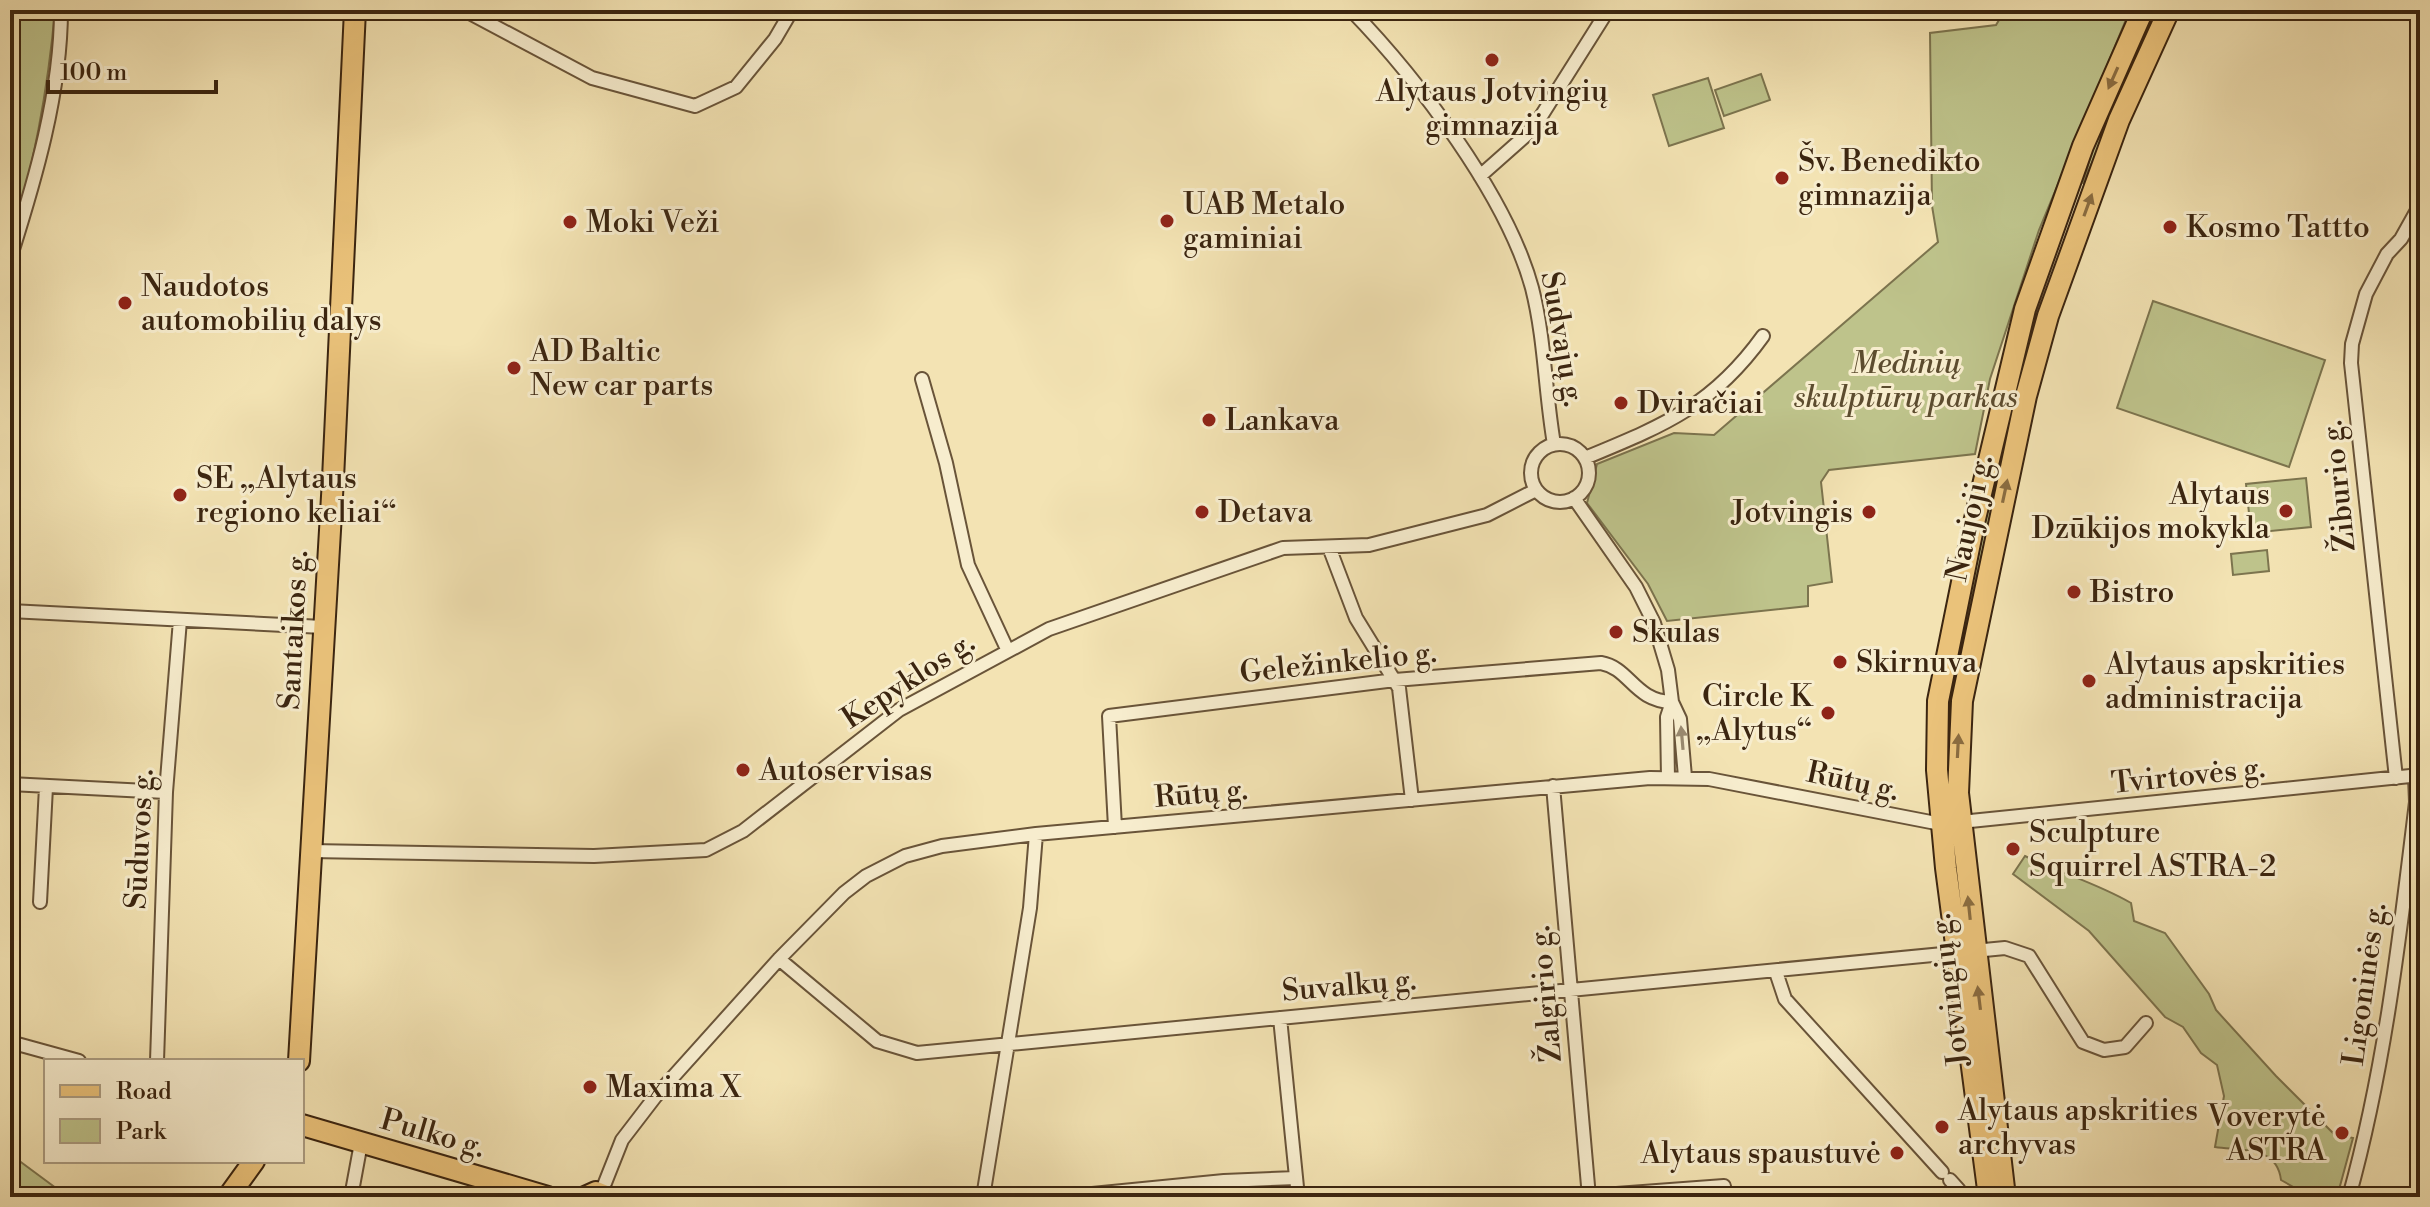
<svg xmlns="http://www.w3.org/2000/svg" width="2430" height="1207" viewBox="0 0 2430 1207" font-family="'Libre Bodoni',serif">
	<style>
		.green { fill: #bec38b; stroke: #7c744e; stroke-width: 2 }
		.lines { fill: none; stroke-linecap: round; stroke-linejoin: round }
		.minor-casing { stroke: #695439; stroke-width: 16 }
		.primary-casing { stroke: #3b2510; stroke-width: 24 }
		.minor { stroke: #f7edce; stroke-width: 12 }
		.primary { stroke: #eac27a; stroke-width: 20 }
		.oneway { fill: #8a6c40 }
		.oneway2 { fill: #99896f }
		.poi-dot { fill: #8f2418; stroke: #f7edce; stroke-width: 3 }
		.labels { text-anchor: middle; stroke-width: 6; stroke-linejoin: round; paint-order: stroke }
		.poi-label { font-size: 30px; fill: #3b2510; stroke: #f7edce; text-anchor: start }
		.street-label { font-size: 30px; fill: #3b2510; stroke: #f7edce }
		.park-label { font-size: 30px; font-style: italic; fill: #5c4c2f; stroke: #f7edce }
	</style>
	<rect width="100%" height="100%" fill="#f3e3b3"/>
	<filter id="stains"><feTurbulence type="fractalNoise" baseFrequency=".0025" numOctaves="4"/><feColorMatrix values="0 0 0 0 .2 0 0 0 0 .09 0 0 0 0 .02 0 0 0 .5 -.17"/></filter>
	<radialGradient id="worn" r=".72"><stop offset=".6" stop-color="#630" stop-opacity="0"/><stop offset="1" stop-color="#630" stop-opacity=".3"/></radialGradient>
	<!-- green -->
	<path class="green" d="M 10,10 L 55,10 C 48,90 33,169 10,245 Z
		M 2005,10 L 2130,10 L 2039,230 L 1990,379 L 1975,454 L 1829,470 L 1821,482 L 1832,582 L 1808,586 L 1808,606 L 1667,621 L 1648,584 L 1587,503 L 1597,464 L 1674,433 L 1714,435 L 1938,242 L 1932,206 L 1930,33 L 1996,25 Z
		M 2154,10 L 2157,10 L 2083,184 L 2093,147 Z
		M 1761,74 L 1770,100 L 1724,116 L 1715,90 Z
		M 1708,78 L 1724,128 L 1669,146 L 1653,95 Z
		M 2153,301 L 2325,360 L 2289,467 L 2117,408 Z
		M 2033,316 L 2037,317 L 1970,605 L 1946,739 L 1949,698 L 1966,604 Z
		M 2306,478 L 2311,527 L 2251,533 L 2246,484 Z
		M 2267,550 L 2269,571 L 2233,575 L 2231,554 Z
		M 2025,856 C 2060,873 2097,883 2131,903 L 2134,921 L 2165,933 L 2209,994 L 2216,1010 L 2276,1076 L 2334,1134 L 2353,1138 L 2337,1197 L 2311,1197 L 2281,1180 C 2277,1146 2243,1151 2215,1147 L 2224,1096 L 2217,1065 L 2201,1053 L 2183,1027 L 2165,1017 L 2089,931 L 2013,874 Z
		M 10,1154 L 68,1197 L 10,1197 Z"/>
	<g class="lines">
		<defs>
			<path id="minor" d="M 464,10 L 592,78 L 695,106 L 736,87 L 775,39 L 792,10
				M 1351,10 C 1417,78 1507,196 1532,288 C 1545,339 1545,392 1554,444
				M 1480,176 L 1533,129 L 1608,10
				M 10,259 C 35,180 61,93 61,10
				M 922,379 L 946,463 L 968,565 L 1007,649
				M1531 473a29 29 0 1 1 58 0a29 29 0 1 1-58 0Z
				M 1585,458 C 1662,426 1712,407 1763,336
				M 1574,498 L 1636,587 L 1654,623 L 1668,670 L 1672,702 L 1680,719 L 1685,777
				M 1329,547 L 1356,618 L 1399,688 L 1412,800
				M 10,611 L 323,627
				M 1668,778 L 1667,717 L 1672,702
				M 2396,778 L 2351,363 L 2352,344 L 2366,294 L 2387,254 L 2401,239 L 2420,205
				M 10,784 L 166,792
				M 1553,786 L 1589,1197
				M 1115,827 L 1109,716 L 1395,680 L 1601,663 C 1630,668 1634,701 1672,702
				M 311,851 L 594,856 L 706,850 L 743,831 L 899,710 L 1049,629 L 1283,548 L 1369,545 L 1487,515 L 1536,490
				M 40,902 L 46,787
				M 779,959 L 877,1041 L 917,1053 L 2005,948 L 2029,956 L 2083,1042 L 2104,1050 L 2125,1047 L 2146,1023
				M 1776,972 L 1785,999 L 1942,1172
				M 1280,1018 L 1298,1197
				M 10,1042 L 79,1061
				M 157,1061 L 166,792 L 180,620
				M 1950,1180 L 1959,1190
				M 601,1193 L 622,1140 L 655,1097 L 779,959 L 844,893 L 866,876 L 905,856 L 942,846 L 1036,834 L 1650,778 L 1709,779 L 1941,824 L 2420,775
				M 1082,1195 L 1224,1181 L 1296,1178
				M 351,1197 L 361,1143
				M 983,1197 L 1030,908 L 1036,834
				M 1576,1197 L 1724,1186
				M 2349,1197 C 2385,1068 2400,934 2416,802 L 2415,776"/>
			<path id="primary" d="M 299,1061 L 333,479 L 355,10
				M 302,1125 L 548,1197
				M 228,1197 L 254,1161
				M 585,1197 L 596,1192 L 608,1197
				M 1989,1197 L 1946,868 L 1937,770 L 1938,701 L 1974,523 L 2025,309 L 2083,146 L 2143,10
				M 2005,1197 L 1958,793 L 1962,701 L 2026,396 L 2048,316 L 2119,120 L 2169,10"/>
		</defs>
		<!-- minor casing -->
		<use href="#minor" class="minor-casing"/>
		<!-- primary casing -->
		<use href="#primary" class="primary-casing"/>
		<!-- minor -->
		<use href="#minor" class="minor"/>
		<!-- primary -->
		<use href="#primary" class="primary"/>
	</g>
	<!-- one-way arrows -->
	<defs><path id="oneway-solid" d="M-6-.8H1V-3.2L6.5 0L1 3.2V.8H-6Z" transform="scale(2)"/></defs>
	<g class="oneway">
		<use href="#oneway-solid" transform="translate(2113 78) rotate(114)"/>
		<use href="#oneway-solid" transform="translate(2088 205) rotate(-70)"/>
		<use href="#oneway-solid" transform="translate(2005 491) rotate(-78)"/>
		<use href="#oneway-solid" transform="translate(1958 746) rotate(-87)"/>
		<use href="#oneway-solid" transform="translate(1969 908) rotate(-96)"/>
		<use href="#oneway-solid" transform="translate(1979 998) rotate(-97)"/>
	</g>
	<use class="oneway2" href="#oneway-solid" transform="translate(1682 738) rotate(-95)"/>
	<!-- markers -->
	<g class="poi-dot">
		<circle cx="1492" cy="60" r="8"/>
		<circle cx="1782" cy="178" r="8"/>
		<circle cx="1167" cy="221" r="8"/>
		<circle cx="570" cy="222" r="8"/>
		<circle cx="2170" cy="227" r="8"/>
		<circle cx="125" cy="303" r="8"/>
		<circle cx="514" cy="368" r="8"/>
		<circle cx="1621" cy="403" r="8"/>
		<circle cx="1209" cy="420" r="8"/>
		<circle cx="180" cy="495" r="8"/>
		<circle cx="2286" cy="511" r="8"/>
		<circle cx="1202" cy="512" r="8"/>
		<circle cx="1869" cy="512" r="8"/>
		<circle cx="2074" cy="592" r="8"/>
		<circle cx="1616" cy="632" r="8"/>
		<circle cx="1840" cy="662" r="8"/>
		<circle cx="2089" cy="681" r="8"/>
		<circle cx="1828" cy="713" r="8"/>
		<circle cx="743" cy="770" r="8"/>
		<circle cx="2013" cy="849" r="8"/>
		<circle cx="590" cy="1087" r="8"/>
		<circle cx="1942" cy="1127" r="8"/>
		<circle cx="2342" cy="1133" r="8"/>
		<circle cx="1897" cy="1153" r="8"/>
	</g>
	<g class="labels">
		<!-- poi labels -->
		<g class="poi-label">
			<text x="1492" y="101" text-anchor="middle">Alytaus Jotvingių<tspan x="1492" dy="34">gimnazija</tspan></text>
			<text x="1798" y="171">Šv. Benedikto<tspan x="1798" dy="34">gimnazija</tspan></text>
			<text x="1183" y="214">UAB Metalo<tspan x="1183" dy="34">gaminiai</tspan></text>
			<text x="586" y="232">Moki Veži</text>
			<text x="2186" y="237">Kosmo Tattto</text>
			<text x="141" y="296">Naudotos<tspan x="141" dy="34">automobilių dalys</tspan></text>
			<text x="530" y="361">AD Baltic<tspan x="530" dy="34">New car parts</tspan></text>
			<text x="1637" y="413">Dviračiai</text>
			<text x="1225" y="430">Lankava</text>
			<text x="196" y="488">SE „Alytaus<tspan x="196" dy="34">regiono keliai“</tspan></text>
			<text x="2270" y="504" text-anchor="end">Alytaus<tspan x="2270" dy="34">Dzūkijos mokykla</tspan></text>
			<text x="1218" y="522">Detava</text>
			<text x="1853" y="522" text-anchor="end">Jotvingis</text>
			<text x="2090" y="602">Bistro</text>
			<text x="1632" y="642">Skulas</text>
			<text x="1856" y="672">Skirnuva</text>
			<text x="2105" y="674">Alytaus apskrities<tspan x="2105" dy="34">administracija</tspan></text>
			<text x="1812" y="706" text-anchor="end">Circle K<tspan x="1812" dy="34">„Alytus“</tspan></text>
			<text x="759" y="780">Autoservisas</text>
			<text x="2029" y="842">Sculpture<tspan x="2029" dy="34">Squirrel ASTRA-2</tspan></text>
			<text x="606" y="1097">Maxima X</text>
			<text x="1958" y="1120">Alytaus apskrities<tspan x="1958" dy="34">archyvas</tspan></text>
			<text x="2326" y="1126" text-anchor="end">Voverytė<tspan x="2326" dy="34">ASTRA</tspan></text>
			<text x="1881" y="1163" text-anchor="end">Alytaus spaustuvė</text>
		</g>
		<!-- street labels -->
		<g class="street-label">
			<text transform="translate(1563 339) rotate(80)" y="10">Sudvajų g.</text>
			<text transform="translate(2338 486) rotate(-96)" y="10">Žiburio g.</text>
			<text transform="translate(1969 518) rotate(-78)" y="10">Naujoji g.</text>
			<text transform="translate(293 630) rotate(-87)" y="10">Santaikos g.</text>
			<text transform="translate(1338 662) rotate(-6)" y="10">Geležinkelio g.</text>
			<text transform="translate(908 680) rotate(-33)" y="10">Kepyklos g.</text>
			<text transform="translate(2188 775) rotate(-6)" y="10">Tvirtovės g.</text>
			<text transform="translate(1853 781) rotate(12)" y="10">Rūtų g.</text>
			<text transform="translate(1201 793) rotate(-5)" y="10">Rūtų g.</text>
			<text transform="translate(139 839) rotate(-87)" y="10">Sūduvos g.</text>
			<text transform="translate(2364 984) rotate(-82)" y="10">Ligoninės g.</text>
			<text transform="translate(1349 985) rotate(-5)" y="10">Suvalkų g.</text>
			<text transform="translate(1949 990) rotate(-97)" y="10">Jotvingių g.</text>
			<text transform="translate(1545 994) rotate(-95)" y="10">Žalgirio g.</text>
			<text transform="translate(433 1133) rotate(16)" y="10">Pulko g.</text>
		</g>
		<!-- park labels -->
		<g class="park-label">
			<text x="1906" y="373">Medinių<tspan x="1906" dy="34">skulptūrų parkas</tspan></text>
		</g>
	</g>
	<!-- margin -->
	<rect width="2430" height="1207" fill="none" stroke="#f3e3b3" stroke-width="40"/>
	<rect x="12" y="12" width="2406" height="1183" fill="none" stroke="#3b2510" stroke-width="4"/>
	<rect x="20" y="20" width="2390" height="1167" fill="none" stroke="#3b2510" stroke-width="2"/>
	<!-- legend -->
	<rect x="44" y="1059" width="260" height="104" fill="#f7edce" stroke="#ac9d82" stroke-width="2"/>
	<rect x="60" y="1085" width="40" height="12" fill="#eac27a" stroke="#ac9d82" stroke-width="2"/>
	<text x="116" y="1099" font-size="24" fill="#3b2510">Road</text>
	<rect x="60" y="1119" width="40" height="24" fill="#bec38b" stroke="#ac9d82" stroke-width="2"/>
	<text x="116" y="1139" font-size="24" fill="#3b2510">Park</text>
	<!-- scale -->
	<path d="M48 80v12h168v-12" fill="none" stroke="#3b2510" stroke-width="4"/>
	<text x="60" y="80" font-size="24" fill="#3b2510" stroke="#f7edce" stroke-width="6" paint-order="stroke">100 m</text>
	<rect width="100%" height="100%" filter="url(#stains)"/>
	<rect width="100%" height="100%" fill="url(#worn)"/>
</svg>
